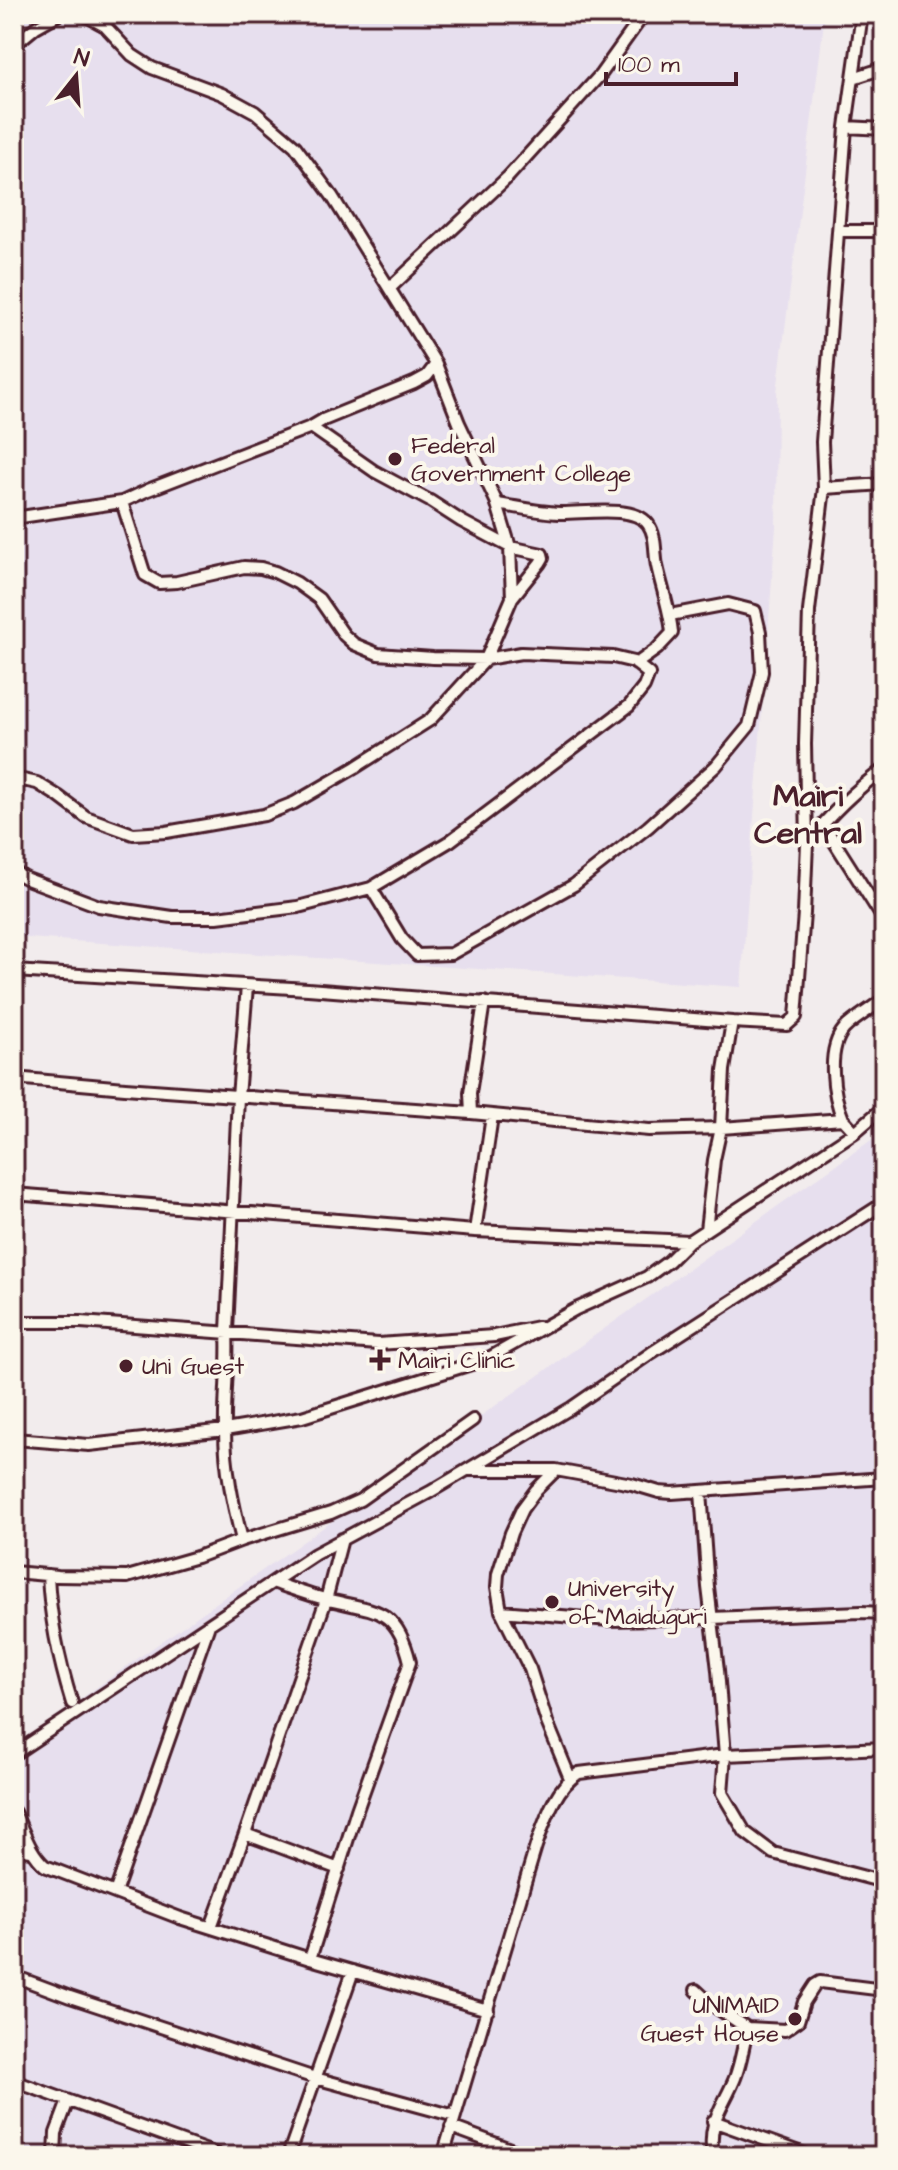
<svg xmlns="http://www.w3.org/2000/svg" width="898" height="2170" viewBox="0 0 898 2170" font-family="'Architects Daughter',sans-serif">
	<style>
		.built { fill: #e7dfee }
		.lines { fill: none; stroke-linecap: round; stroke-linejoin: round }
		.street-casing { stroke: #4a1f2b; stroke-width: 16 }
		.street { stroke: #fbf7ec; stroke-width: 10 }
		.poi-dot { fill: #4a1f2b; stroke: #fbf7ec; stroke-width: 3 }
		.labels { text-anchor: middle; stroke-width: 8; stroke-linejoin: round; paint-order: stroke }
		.poi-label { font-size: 24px; fill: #4a1f2b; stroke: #fbf7ec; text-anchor: start }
		.district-label { font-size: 32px; font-weight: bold; fill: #4a1f2b; stroke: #fbf7ec }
	</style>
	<rect width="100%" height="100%" fill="#f2eced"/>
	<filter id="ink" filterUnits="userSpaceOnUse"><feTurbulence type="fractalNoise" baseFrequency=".0125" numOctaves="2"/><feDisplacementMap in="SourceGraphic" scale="16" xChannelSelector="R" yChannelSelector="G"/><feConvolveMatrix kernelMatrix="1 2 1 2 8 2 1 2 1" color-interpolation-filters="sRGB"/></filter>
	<g filter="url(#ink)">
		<!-- built -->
		<path class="built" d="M 14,14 L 825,14 L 777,392 L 776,527 L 741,987 L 14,937 Z
			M 884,1131 L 884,2156 L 14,2156 L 14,1746 Z"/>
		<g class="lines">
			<defs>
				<path id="street" d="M 14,45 L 36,27 L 59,14
					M 853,78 L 884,68
					M 846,127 L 884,129
					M 839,231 L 884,231
					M 390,288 L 508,177 L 601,74 L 644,14
					M 311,427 L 374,471 L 430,501 L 461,521 L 510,547 L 542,554 L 543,558 L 540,563 L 512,598
					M 824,488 L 884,484
					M 497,504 C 517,507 538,512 559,513 C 581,514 633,504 648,524 C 657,537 654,552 657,566 C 662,589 670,610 672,633 L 657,649 L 636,664
					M 14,518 L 122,502 L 148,490 L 311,427 L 323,420 L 414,383 L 427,376 L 436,364
					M 14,783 L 23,780 L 37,783 L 58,796 L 86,817 L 133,834 L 166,832 L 264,815 L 294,803 L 356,767 L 430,720 L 486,659 L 512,598 L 510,547 L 496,501 L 459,423 L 436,364 L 332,196 L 295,146 L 255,112 L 222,94 L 152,68 L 132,55 L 105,26 L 83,14
					M 823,824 L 884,920
					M 807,843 C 829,816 855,790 884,769
					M 14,872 L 27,879 L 99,906 L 172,917 L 217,917 L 298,907 L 371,888 L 450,841 L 629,706 L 644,687 L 649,674 L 634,662 L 613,657 L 521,653 L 486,659 L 433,658 L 378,654 L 354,644 L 344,635 L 319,599 L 297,583 L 275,572 L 261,568 L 244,567 L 177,582 L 159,583 L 145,575 L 122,502
					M 371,888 L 402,939 L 417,955 L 451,954 L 574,885 L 648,827 L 716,766 L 749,726 L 762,672 L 760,632 L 755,611 L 728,604 L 670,615
					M 14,971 L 308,989 L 732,1022 L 787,1025 L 796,1017 L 804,913 L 807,843 L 805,744 L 809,611 L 824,488 L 822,442 L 846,127 L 862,14
					M 14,1078 L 125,1088 L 471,1113 L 649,1130 L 721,1128 L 843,1119 L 855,1132
					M 471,1113 L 470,1093 L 484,1002
					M 843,1119 C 833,1095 826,1050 844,1029 C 852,1020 874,1007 884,999
					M 14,1194 L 475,1231 L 689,1241
					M 706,1230 L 714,1160 L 721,1128 L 724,1070 L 732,1022
					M 475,1231 L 492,1116
					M 14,1322 L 81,1322 L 378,1344 L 494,1336 L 538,1327
					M 14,1439 L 89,1445 L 225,1430 L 302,1417 L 487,1359 L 576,1309 L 647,1277 L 669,1261 L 689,1241 L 855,1132 L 884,1107
					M 469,1470 L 556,1470 L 632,1484 L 659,1492 L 672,1493 L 884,1478
					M 556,1470 L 536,1490 L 522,1509 L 511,1533 L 498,1574 L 497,1587 L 501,1611 L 530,1669 L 547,1722 L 570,1778
					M 701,1492 L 708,1587 L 718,1670 L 725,1755 L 722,1793 L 745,1832 L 773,1853 L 884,1882
					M 242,1540 C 233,1504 225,1468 225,1430 C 224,1397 229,1365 227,1331 L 238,1097 L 247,986
					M 14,1572 L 57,1576 L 127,1577 L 197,1557 L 242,1540 L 331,1513 L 360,1500 L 473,1420
					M 48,1575 C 50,1619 59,1661 72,1703
					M 275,1583 C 293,1589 311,1596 329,1600 C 377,1611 397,1608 410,1662 L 357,1810 L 310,1959
					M 501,1611 L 610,1620 L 711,1618 L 861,1612 L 884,1613
					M 14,1754 L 315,1554 L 430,1492 L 571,1408 L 651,1353 L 884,1203
					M 14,1812 C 24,1831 29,1852 45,1866 L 180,1918 L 310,1959 L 488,2010
					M 245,1834 L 339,1869
					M 14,1848 L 31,1851
					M 115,1893 L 209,1625
					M 211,1927 L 245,1834 L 326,1600 L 342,1539
					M 14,1976 L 70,1997 L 315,2078 L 455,2116
					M 696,1990 L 710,2003 L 747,2028 C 744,2045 741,2062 735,2078 C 723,2108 707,2121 713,2156
					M 747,2028 L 785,2030 L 798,2021 L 804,2002 L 815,1985 L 820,1982 L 884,1990
					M 14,2081 L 221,2156
					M 713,2121 L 810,2156
					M 451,2127 L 529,2156
					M 55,2156 L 56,2133 L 68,2101
					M 288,2156 L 353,1971
					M 443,2156 L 536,1846 C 545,1821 555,1787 579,1773 L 725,1755 L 884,1748"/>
			</defs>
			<!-- street casing -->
			<use href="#street" class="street-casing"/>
			<!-- street -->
			<use href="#street" class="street"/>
		</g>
	</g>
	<!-- markers -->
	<g class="poi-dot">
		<circle cx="395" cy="459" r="8"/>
		<path d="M376 1348h8v8h8v8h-8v8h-8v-8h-8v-8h8z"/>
		<circle cx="126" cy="1366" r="8"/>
		<circle cx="552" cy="1602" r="8"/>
		<circle cx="795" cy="2019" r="8"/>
	</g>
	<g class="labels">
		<!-- poi labels -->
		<g class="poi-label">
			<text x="411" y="453">Federal<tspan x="411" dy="28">Government College</tspan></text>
			<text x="398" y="1368">Mairi Clinic</text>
			<text x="142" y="1374">Uni Guest</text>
			<text x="568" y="1596">University<tspan x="568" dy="28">of Maiduguri</tspan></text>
			<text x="779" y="2013" text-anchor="end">UNIMAID<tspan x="779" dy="28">Guest House</tspan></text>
		</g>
		<!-- district labels -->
		<g class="district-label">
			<text x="808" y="806">Mairi<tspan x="808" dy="37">Central</tspan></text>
		</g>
	</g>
	<!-- margin -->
	<rect width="898" height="2170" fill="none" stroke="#fbf7ec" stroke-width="48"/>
	<rect x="24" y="24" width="850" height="2122" fill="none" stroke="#4a1f2b" stroke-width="3" filter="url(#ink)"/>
	<!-- north arrow -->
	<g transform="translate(76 76) rotate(17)" stroke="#fbf7ec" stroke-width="6" paint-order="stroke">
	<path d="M0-6L14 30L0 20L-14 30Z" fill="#4a1f2b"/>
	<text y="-12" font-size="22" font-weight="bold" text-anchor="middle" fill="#4a1f2b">N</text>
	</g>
	<!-- scale -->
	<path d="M606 72v12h130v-12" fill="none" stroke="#4a1f2b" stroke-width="4"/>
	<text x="618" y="72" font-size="24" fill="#4a1f2b" stroke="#fbf7ec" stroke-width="6" paint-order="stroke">100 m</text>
</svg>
